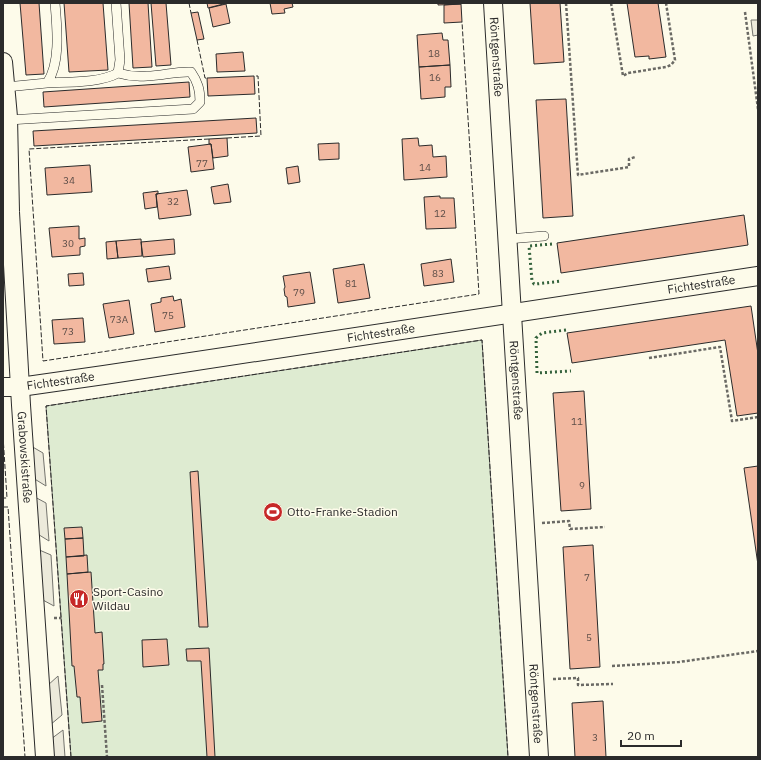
<svg xmlns="http://www.w3.org/2000/svg" width="761" height="760" viewBox="0 0 761 760" font-family="'IBM Plex Sans',sans-serif">
	<style>
		.green { fill: #deebd1; stroke: #74746e }
		.parking { fill: #eceadb; stroke: #74746e }
		.building { fill: #f2b8a0; stroke: #2b2b2b }
		.lines { fill: none; stroke-linecap: round; stroke-linejoin: round }
		.lane-casing { stroke: #2b2b2b; stroke-width: 10 }
		.street-casing { stroke: #2b2b2b; stroke-width: 20 }
		.path { stroke: #6a6964; stroke-width: 2.5; stroke-dasharray: 3 2; stroke-linecap: butt }
		.lane { stroke: #fdfbea; stroke-width: 9 }
		.street { stroke: #fdfbea; stroke-width: 18 }
		.hedge { stroke: #34623c; stroke-width: 3; stroke-dasharray: 2 3; stroke-linecap: butt }
		.fence { stroke: #2b2b2b; stroke-width: 1; stroke-dasharray: 5 2; stroke-linecap: butt }
		.labels { text-anchor: middle; stroke-width: 3; stroke-linejoin: round; paint-order: stroke }
		.number-label { font-size: 10px; fill: #5d4e48 }
		.street-label { font-size: 12px; fill: #2b2b2b; stroke: #fdfbea }
		.poi-label { font-size: 12px; fill: #2b2b2b; stroke: #fdfbea; text-anchor: start }
	</style>
	<rect width="100%" height="100%" fill="#fdfbea"/>
	<!-- green -->
	<path class="green" d="M 482,340 L 508,757 L 71,757 L 46,406 Z"/>
	<!-- parking -->
	<path class="parking" d="M 751,20 L 758,20 L 758,35 L 753,36 Z
		M 31,446 L 43,453 L 46,486 L 33,478 Z
		M 33,496 L 46,503 L 49,541 L 36,533 Z
		M 37,549 L 51,555 L 54,606 L 41,599 Z
		M 58,676 L 62,715 L 50,725 L 47,686 Z
		M 63,730 L 65,757 L 53,757 L 51,739 Z"/>
	<!-- building -->
	<path class="building" d="M 20,3 L 39,3 L 44,74 L 26,75 Z
		M 64,3 L 103,3 L 108,70 L 69,72 Z
		M 129,3 L 148,3 L 152,67 L 133,68 Z
		M 151,3 L 166,3 L 171,65 L 156,66 Z
		M 207,3 L 227,3 L 208,8 Z
		M 270,3 L 292,3 L 293,7 L 284,9 L 285,13 L 272,14 Z
		M 438,3 L 461,3 L 461,4 L 438,5 Z
		M 530,3 L 560,3 L 564,62 L 534,64 Z
		M 627,3 L 658,3 L 666,57 L 649,59 L 649,56 L 635,57 Z
		M 226,4 L 230,23 L 213,27 L 209,8 Z
		M 461,4 L 462,22 L 444,23 L 444,5 Z
		M 198,12 L 204,39 L 197,40 L 191,13 Z
		M 442,33 L 443,40 L 448,40 L 450,65 L 419,67 L 417,35 Z
		M 243,52 L 245,71 L 217,72 L 216,54 Z
		M 450,65 L 451,87 L 445,87 L 445,97 L 421,99 L 419,67 Z
		M 254,76 L 255,94 L 208,96 L 207,78 Z
		M 189,82 L 190,97 L 44,107 L 43,92 Z
		M 566,99 L 573,216 L 543,218 L 536,100 Z
		M 256,118 L 257,133 L 34,146 L 33,131 Z
		M 227,138 L 228,156 L 213,158 L 211,144 L 209,144 L 209,139 Z
		M 418,138 L 419,146 L 432,145 L 433,157 L 446,156 L 447,177 L 404,180 L 402,139 Z
		M 339,143 L 339,159 L 319,160 L 318,144 Z
		M 211,144 L 214,169 L 191,172 L 188,147 Z
		M 90,165 L 92,192 L 47,195 L 45,168 Z
		M 298,166 L 300,182 L 288,184 L 286,168 Z
		M 228,184 L 231,202 L 214,204 L 211,187 Z
		M 187,190 L 191,215 L 159,219 L 156,194 Z
		M 158,191 L 158,194 L 156,194 L 157,207 L 145,209 L 143,193 Z
		M 440,196 L 440,198 L 454,198 L 456,228 L 426,229 L 424,197 Z
		M 744,215 L 748,245 L 561,273 L 557,243 Z
		M 79,226 L 79,239 L 85,238 L 85,246 L 80,247 L 80,255 L 52,257 L 49,228 Z
		M 141,239 L 142,256 L 118,258 L 116,241 Z
		M 174,239 L 175,254 L 143,257 L 141,242 Z
		M 116,241 L 118,258 L 107,259 L 106,242 Z
		M 451,259 L 454,282 L 424,286 L 421,264 Z
		M 364,264 L 370,298 L 338,303 L 333,269 Z
		M 169,266 L 171,279 L 148,282 L 146,269 Z
		M 310,272 L 315,303 L 288,307 L 287,297 L 285,296 L 284,289 L 285,287 L 283,276 Z
		M 83,273 L 84,285 L 69,286 L 68,274 Z
		M 173,296 L 174,301 L 181,299 L 185,327 L 155,332 L 151,304 L 161,302 L 161,298 Z
		M 129,300 L 134,334 L 109,338 L 103,304 Z
		M 751,306 L 758,354 L 758,413 L 737,416 L 725,340 L 572,363 L 567,333 Z
		M 83,318 L 85,342 L 54,344 L 52,320 Z
		M 584,391 L 591,509 L 561,511 L 553,393 Z
		M 758,466 L 758,565 L 744,468 Z
		M 198,471 L 208,627 L 199,627 L 190,472 Z
		M 82,527 L 83,538 L 65,539 L 64,528 Z
		M 83,538 L 84,556 L 66,557 L 65,539 Z
		M 593,545 L 600,667 L 570,669 L 563,547 Z
		M 87,555 L 88,572 L 67,574 L 66,557 Z
		M 91,572 L 95,633 L 102,632 L 104,664 L 103,664 L 103,670 L 98,670 L 102,721 L 82,723 L 80,697 L 77,697 L 74,666 L 72,666 L 67,574 Z
		M 167,639 L 169,665 L 143,667 L 142,640 Z
		M 209,648 L 215,757 L 207,757 L 201,661 L 187,661 L 186,649 Z
		M 603,701 L 606,757 L 575,757 L 572,703 Z"/>
	<g class="lines">
		<defs>
			<path id="lane" d="M 47,83 C 68,82 100,83 118,73 L 120,60 L 116,3
				M 6,87 L 47,83 C 61,63 57,27 55,3
				M 8,120 L 193,109 L 200,102 C 200,90 198,82 191,72 C 176,71 162,76 147,76 C 137,77 128,76 118,73
				M 507,239 L 544,236"/>
			<g id="street">
				<path id="s1" d="M 493,3 L 539,757"/>
				<path id="s2" d="M 3,62 L 8,117 L 10,212 L 21,405 L 45,757"/>
				<path id="s3" d="M 3,387 L 20,387 L 104,375 L 758,276"/>
			</g>
		</defs>
		<!-- lane casing -->
		<use href="#lane" class="lane-casing"/>
		<!-- street casing -->
		<use href="#street" class="street-casing"/>
		<!-- path -->
		<path class="path" d="M 566,3 L 578,175 L 629,167 L 629,159 L 635,157
			M 611,3 L 623,76 L 628,73 L 666,67 L 671,65 L 675,60 L 666,3
			M 745,12 L 758,109
			M 649,358 L 720,347 L 732,421 L 758,417
			M 542,523 L 569,521 L 570,529 L 605,527
			M 54,618 L 61,618
			M 612,666 L 679,662 L 758,651
			M 553,679 L 578,678 L 578,685 L 613,684
			M 102,685 L 107,757"/>
		<!-- lane -->
		<use href="#lane" class="lane"/>
		<!-- street -->
		<use href="#street" class="street"/>
		<!-- hedge -->
		<path class="hedge" d="M 552,244 L 529,246 L 532,281 L 534,284 L 536,284 L 562,281
			M 566,330 L 542,333 L 536,338 L 537,373 L 571,371"/>
		<!-- fence -->
		<path class="fence" d="M 189,3 L 191,13
			M 197,40 L 205,78 L 207,78
			M 227,138 L 261,136 L 258,76 L 254,76
			M 209,139 L 29,149 L 43,361 L 479,294 L 462,22
			M 3,436 L 7,498 L 3,498
			M 3,507 L 8,507 L 25,757
			M 71,757 L 46,406 L 482,340 L 508,757"/>
	</g>
	<!-- icons -->
	<defs>
		<symbol id="stadium-disc" viewBox="-11 -11 22 22"><circle r="9.5" fill="#c62828" stroke="#fdfbea"/><path d="M0-5a6.5 5 0 1 0 0 10a6.5 5 0 1 0 0-10ZM-3.5-1.8h7v3.6h-7Z" fill="#fff"/></symbol>
		<symbol id="restaurant-disc" viewBox="-11 -11 22 22"><circle r="9.5" fill="#c62828" stroke="#fdfbea"/><path d="M-5-6h1v4h1v-4h1v4h1v-4h1v5L-1.5 .5V6h-2V.5L-5-1ZM5-6V6H3V1.5H1.5Q1.5-4 5-6Z" fill="#fff"/></symbol>
	</defs>
	<g fill-rule="evenodd">
		<use href="#stadium-disc" x="262" y="501" width="22" height="22"/>
		<use href="#restaurant-disc" x="68" y="588" width="22" height="22"/>
	</g>
	<g class="labels">
		<!-- number labels -->
		<g class="number-label">
			<text x="434" y="57">18</text>
			<text x="435" y="81">16</text>
			<text x="202" y="167">77</text>
			<text x="425" y="171">14</text>
			<text x="69" y="184">34</text>
			<text x="173" y="205">32</text>
			<text x="440" y="217">12</text>
			<text x="68" y="247">30</text>
			<text x="438" y="277">83</text>
			<text x="351" y="287">81</text>
			<text x="299" y="296">79</text>
			<text x="168" y="319">75</text>
			<text x="119" y="323">73A</text>
			<text x="68" y="335">73</text>
			<text x="577" y="425">11</text>
			<text x="582" y="489">9</text>
			<text x="587" y="581">7</text>
			<text x="589" y="641">5</text>
			<text x="595" y="741">3</text>
		</g>
		<!-- street labels -->
		<g class="street-label">
			<text dy="4" stroke="none"><textPath href="#s1" startOffset="54">Röntgenstraße</textPath></text>
			<text dy="4" stroke="none"><textPath href="#s3" startOffset="706">Fichtestraße</textPath></text>
			<text dy="4" stroke="none"><textPath href="#s3" startOffset="382">Fichtestraße</textPath></text>
			<text dy="4" stroke="none"><textPath href="#s1" startOffset="378">Röntgenstraße</textPath></text>
			<text dy="4" stroke="none"><textPath href="#s3" startOffset="58">Fichtestraße</textPath></text>
			<text dy="4" stroke="none"><textPath href="#s2" startOffset="396">Grabowskistraße</textPath></text>
			<text dy="4" stroke="none"><textPath href="#s1" startOffset="702">Röntgenstraße</textPath></text>
		</g>
		<!-- poi labels -->
		<g class="poi-label">
			<text x="287" y="516">Otto-Franke-Stadion</text>
			<text x="93" y="596">Sport-Casino<tspan x="93" dy="14">Wildau</tspan></text>
		</g>
	</g>
	<!-- border -->
	<rect width="761" height="760" fill="none" stroke="#2b2b2b" stroke-width="8"/>
	<!-- scale -->
	<path d="M621 740v6h60v-6" fill="none" stroke="#2b2b2b" stroke-width="2"/>
	<text x="627" y="740" font-size="12" fill="#2b2b2b" stroke="#fdfbea" stroke-width="3" paint-order="stroke">20 m</text>
</svg>
